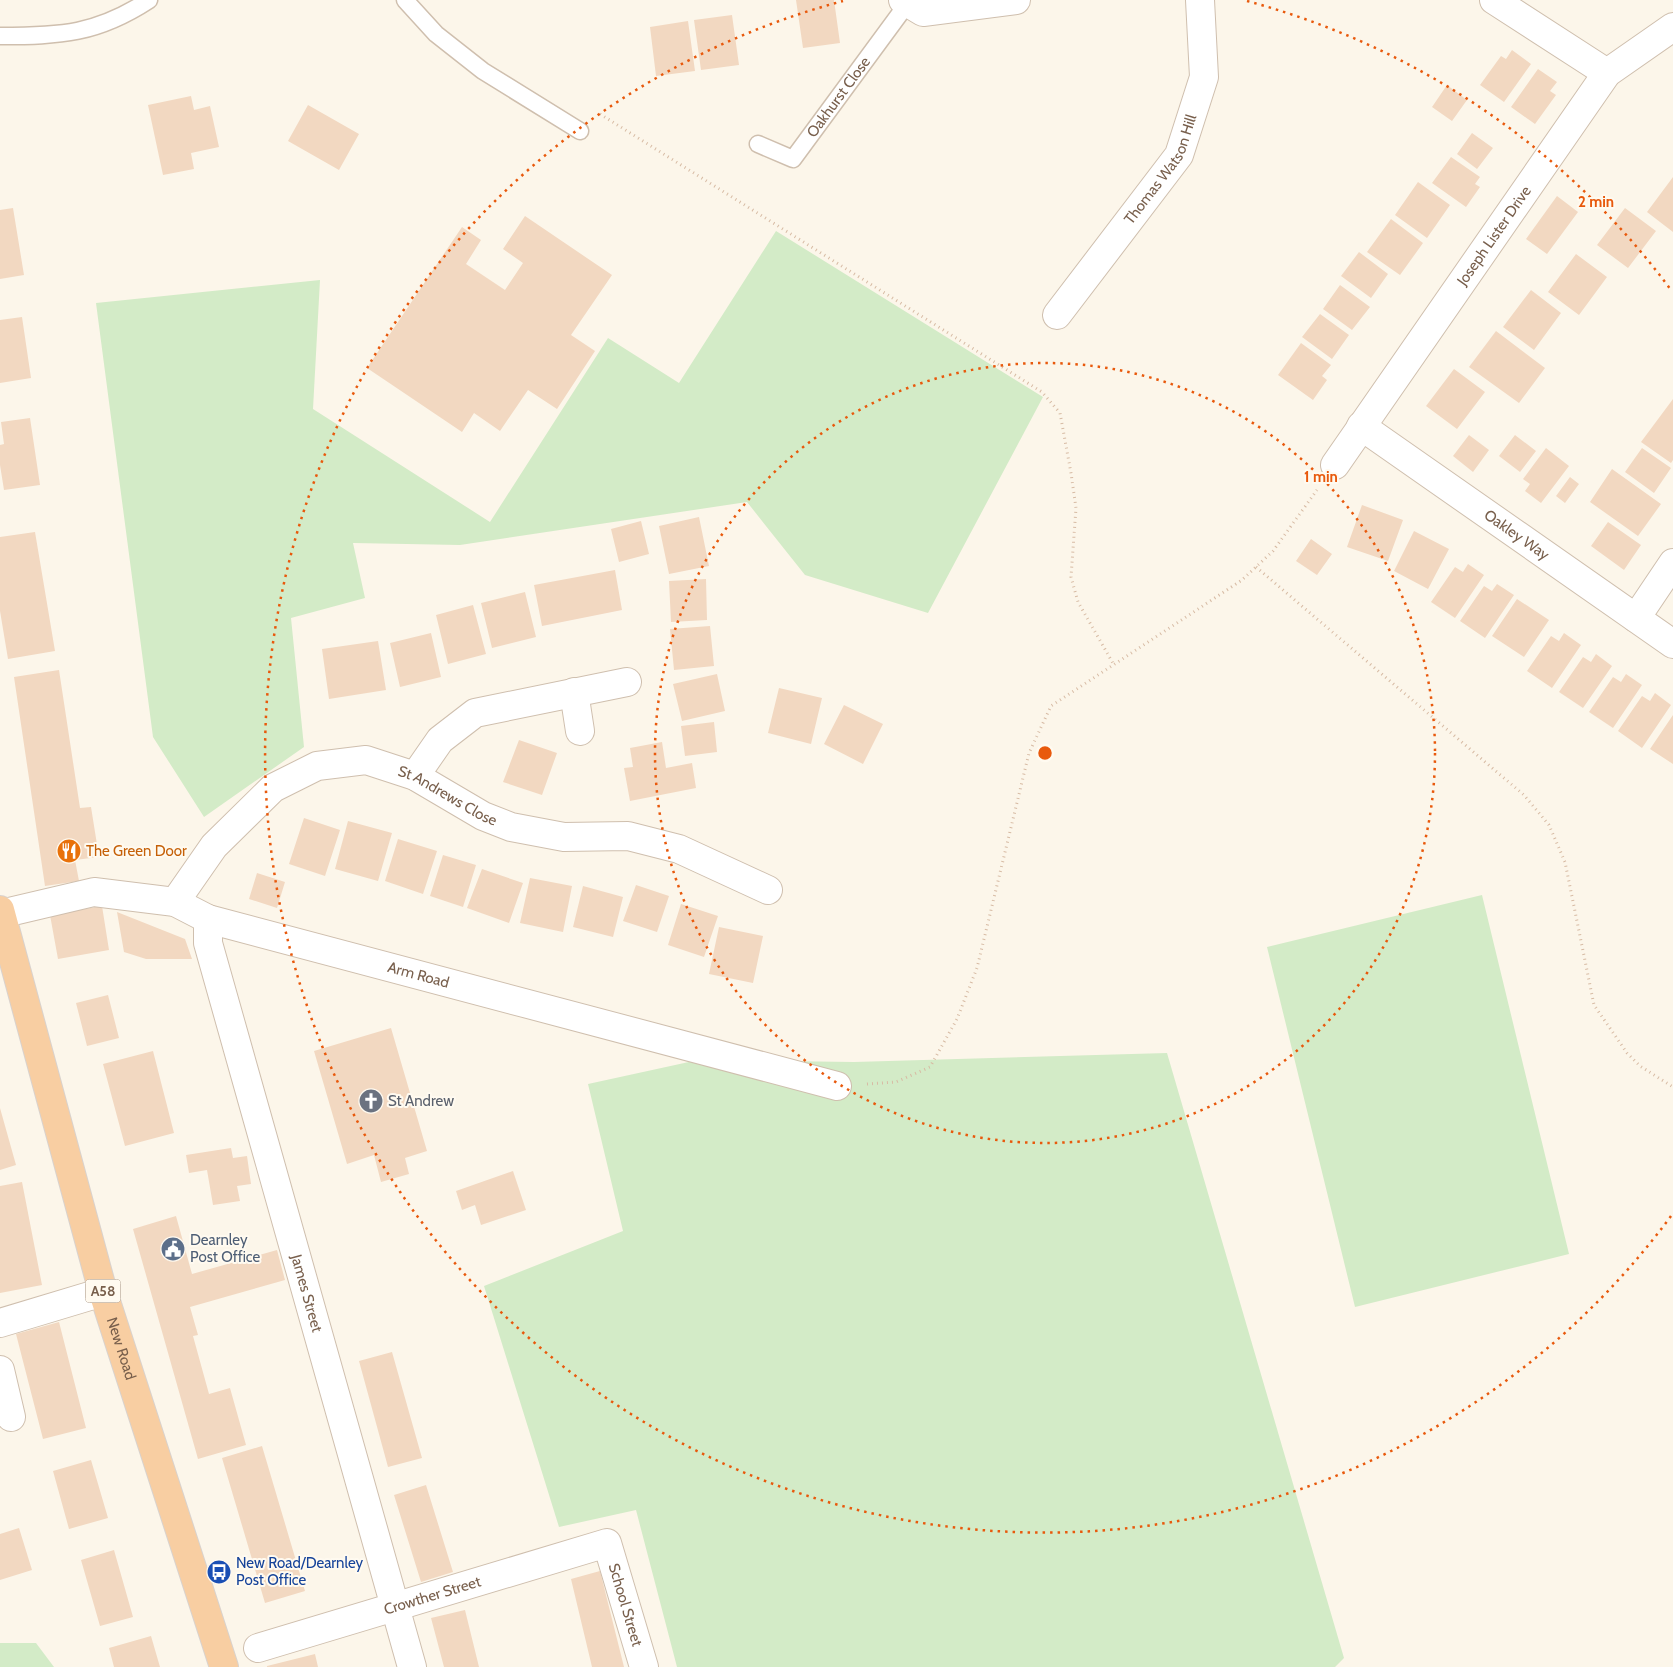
<svg xmlns="http://www.w3.org/2000/svg" width="1673" height="1667" viewBox="0 0 1673 1667" font-family="Cabin,sans-serif">
	<style>
		.green { fill: #d3ebc7 }
		.building { fill: #f2d8c1 }
		.lines { fill: none; stroke-linecap: round; stroke-linejoin: round }
		.service-casing { stroke: #cfbfae; stroke-width: 19 }
		.minor-casing { stroke: #cfbfae; stroke-width: 30 }
		.trunk-casing { stroke: #d9d2cd; stroke-width: 30 }
		.path { stroke: #d7bba4; stroke-width: 3; stroke-dasharray: 1 4; stroke-linecap: butt }
		.service { stroke: #fff; stroke-width: 16 }
		.minor { stroke: #fff; stroke-width: 28 }
		.trunk { stroke: #f8cea2; stroke-width: 28 }
		.ring { fill: none; stroke: #e8590c; stroke-width: 2.5; stroke-dasharray: 2.5 5 }
		.labels { text-anchor: middle; stroke-width: 4; stroke-linejoin: round; paint-order: stroke }
		.shield { fill: #fffaf0; stroke: #a08e7d; stroke-width: 1 }
		.shield-label { font-size: 14px; font-weight: bold; fill: #785f4c }
		.street-label { font-size: 15px; fill: #785f4c; stroke: #fffaf0 }
		.food-label { font-size: 15px; fill: #c56008; stroke: #fffaf0; text-anchor: start }
		.worship-label { font-size: 15px; fill: #5b616d; stroke: #fffaf0; text-anchor: start }
		.service-label { font-size: 15px; fill: #4e5e75; stroke: #fffaf0; text-anchor: start }
		.transit-label { font-size: 15px; fill: #164399; stroke: #fffaf0; text-anchor: start }
		.centre { fill: #e8590c; stroke: #fffaf0; stroke-width: 2.5 }
		.ring-label { font-size: 15px; text-anchor: middle; font-weight: bold; fill: #e8590c; stroke: #fffaf0; stroke-width: 4; stroke-linejoin: round; paint-order: stroke }
	</style>
	<rect width="100%" height="100%" fill="#fcf6ea"/>
	<!-- green -->
	<path class="green" d="M 776,231 L 1043,397 L 928,613 L 805,575 L 747,502 L 460,545 L 353,543 L 365,598 L 291,618 L 304,747 L 204,817 L 153,737 L 96,303 L 320,280 L 313,409 L 490,522 L 608,338 L 679,383 Z
		M 1482,895 L 1569,1254 L 1355,1307 L 1267,947 Z
		M 1167,1053 L 1344,1658 L 1335,1667 L 677,1667 L 636,1510 L 559,1527 L 484,1286 L 623,1231 L 588,1084 L 698,1060 L 854,1062 Z
		M 0,1643 L 36,1643 L 54,1667 L 0,1667 Z"/>
	<!-- building -->
	<path class="building" d="M 796,0 L 834,0 L 840,43 L 803,48 Z
		M 732,15 L 739,65 L 701,70 L 694,20 Z
		M 688,21 L 695,71 L 656,76 L 650,27 Z
		M 1512,50 L 1531,64 L 1504,102 L 1480,85 L 1501,56 L 1506,59 Z
		M 1538,69 L 1557,82 L 1550,91 L 1556,95 L 1535,124 L 1511,107 Z
		M 1447,85 L 1467,100 L 1452,121 L 1432,107 Z
		M 191,96 L 194,110 L 210,106 L 219,147 L 191,153 L 194,169 L 163,175 L 148,105 Z
		M 308,105 L 359,134 L 339,170 L 288,141 Z
		M 1472,133 L 1493,148 L 1477,169 L 1457,154 Z
		M 1451,157 L 1480,177 L 1475,184 L 1480,187 L 1466,207 L 1432,183 Z
		M 1673,177 L 1673,232 L 1647,212 Z
		M 1418,182 L 1450,205 L 1427,238 L 1395,215 Z
		M 1557,196 L 1578,212 L 1547,254 L 1526,239 Z
		M 13,208 L 24,275 L 0,279 L 0,210 Z
		M 1625,208 L 1656,231 L 1628,268 L 1597,245 Z
		M 525,216 L 612,275 L 571,335 L 595,351 L 557,409 L 528,390 L 500,431 L 474,413 L 462,432 L 367,368 L 462,227 L 481,240 L 466,264 L 505,290 L 523,263 L 503,249 Z
		M 1391,219 L 1423,243 L 1400,275 L 1367,252 Z
		M 1359,252 L 1388,274 L 1371,298 L 1341,276 Z
		M 1576,254 L 1607,277 L 1579,315 L 1548,292 Z
		M 1340,285 L 1370,307 L 1352,330 L 1323,309 Z
		M 1531,290 L 1561,313 L 1534,350 L 1503,327 Z
		M 1320,314 L 1349,335 L 1332,359 L 1302,337 Z
		M 22,317 L 31,378 L 0,383 L 0,320 Z
		M 1496,331 L 1545,368 L 1519,403 L 1469,367 Z
		M 1301,343 L 1331,365 L 1322,376 L 1327,380 L 1313,400 L 1278,375 Z
		M 1454,369 L 1485,392 L 1457,429 L 1426,406 Z
		M 1673,399 L 1673,460 L 1671,463 L 1641,442 Z
		M 30,418 L 40,485 L 4,490 L 0,465 L 0,445 L 4,444 L 1,422 Z
		M 1469,435 L 1489,450 L 1473,472 L 1453,456 Z
		M 1515,435 L 1536,451 L 1520,472 L 1499,456 Z
		M 1546,448 L 1569,466 L 1541,503 L 1525,491 L 1530,484 L 1523,479 Z
		M 1642,448 L 1671,468 L 1654,493 L 1625,472 Z
		M 1612,469 L 1661,504 L 1638,536 L 1590,502 Z
		M 1570,477 L 1579,484 L 1565,503 L 1556,496 Z
		M 1362,505 L 1403,520 L 1388,561 L 1347,547 Z
		M 699,517 L 709,566 L 669,574 L 659,526 Z
		M 641,521 L 649,554 L 619,562 L 611,529 Z
		M 1608,522 L 1641,545 L 1624,570 L 1591,546 Z
		M 1414,531 L 1449,549 L 1428,589 L 1394,571 Z
		M 35,532 L 55,651 L 8,659 L 0,611 L 0,537 Z
		M 1311,539 L 1332,554 L 1317,575 L 1296,561 Z
		M 1468,564 L 1484,575 L 1455,618 L 1431,602 L 1455,567 L 1463,572 Z
		M 615,570 L 622,610 L 542,626 L 534,585 Z
		M 706,579 L 707,620 L 671,622 L 669,581 Z
		M 1497,584 L 1514,595 L 1485,638 L 1460,621 L 1484,586 L 1492,591 Z
		M 525,592 L 536,637 L 492,648 L 481,603 Z
		M 1517,599 L 1549,620 L 1524,657 L 1492,636 Z
		M 473,605 L 486,654 L 448,664 L 436,615 Z
		M 710,626 L 714,666 L 674,670 L 670,629 Z
		M 431,633 L 441,677 L 400,687 L 390,643 Z
		M 1564,633 L 1581,645 L 1552,688 L 1527,671 L 1551,636 L 1559,641 Z
		M 378,641 L 386,690 L 329,699 L 322,649 Z
		M 1596,654 L 1612,666 L 1583,708 L 1559,692 L 1583,657 L 1591,662 Z
		M 59,670 L 80,808 L 91,807 L 99,857 L 75,860 L 79,881 L 45,886 L 14,677 Z
		M 717,674 L 725,711 L 682,721 L 673,684 Z
		M 1626,674 L 1642,685 L 1613,728 L 1589,712 L 1613,677 L 1621,682 Z
		M 779,688 L 822,698 L 811,744 L 768,733 Z
		M 1655,693 L 1671,705 L 1642,748 L 1618,731 L 1642,696 L 1650,701 Z
		M 844,705 L 883,724 L 863,764 L 824,744 Z
		M 1673,715 L 1673,764 L 1650,749 Z
		M 714,722 L 717,752 L 685,756 L 681,726 Z
		M 519,740 L 557,753 L 542,795 L 503,782 Z
		M 662,742 L 666,768 L 692,763 L 696,788 L 630,801 L 624,768 L 633,767 L 630,748 Z
		M 304,818 L 340,830 L 325,876 L 289,864 Z
		M 348,821 L 392,833 L 378,881 L 335,869 Z
		M 398,839 L 437,851 L 423,894 L 385,881 Z
		M 443,855 L 476,865 L 463,907 L 430,896 Z
		M 482,869 L 523,883 L 509,923 L 467,908 Z
		M 257,873 L 285,882 L 277,908 L 249,899 Z
		M 530,878 L 572,886 L 563,932 L 520,923 Z
		M 636,885 L 669,896 L 657,932 L 623,921 Z
		M 583,886 L 623,897 L 613,937 L 573,927 Z
		M 681,904 L 718,916 L 704,957 L 668,945 Z
		M 102,906 L 109,950 L 58,959 L 50,915 Z
		M 117,912 L 185,939 L 192,959 L 146,959 L 124,952 Z
		M 719,927 L 763,936 L 753,983 L 709,974 Z
		M 108,995 L 119,1038 L 87,1046 L 76,1003 Z
		M 391,1028 L 427,1151 L 405,1158 L 409,1174 L 381,1182 L 374,1155 L 347,1164 L 314,1051 Z
		M 153,1051 L 174,1133 L 125,1146 L 103,1064 Z
		M 0,1108 L 16,1165 L 0,1170 Z
		M 231,1148 L 233,1158 L 247,1156 L 251,1184 L 237,1186 L 240,1201 L 213,1205 L 207,1170 L 189,1173 L 186,1155 Z
		M 513,1171 L 526,1210 L 481,1225 L 475,1205 L 462,1210 L 456,1191 Z
		M 22,1182 L 42,1285 L 0,1293 L 0,1186 Z
		M 176,1216 L 192,1274 L 277,1250 L 285,1280 L 190,1307 L 198,1335 L 193,1336 L 209,1394 L 230,1388 L 246,1445 L 198,1459 L 133,1229 Z
		M 59,1322 L 86,1428 L 43,1439 L 16,1334 Z
		M 392,1352 L 422,1458 L 388,1467 L 359,1361 Z
		M 262,1446 L 305,1591 L 265,1603 L 222,1458 Z
		M 91,1460 L 108,1518 L 69,1529 L 53,1471 Z
		M 426,1485 L 453,1572 L 421,1582 L 394,1495 Z
		M 19,1528 L 32,1570 L 0,1580 L 0,1534 Z
		M 114,1550 L 133,1617 L 100,1626 L 81,1560 Z
		M 600,1571 L 624,1667 L 592,1667 L 571,1579 Z
		M 465,1610 L 479,1667 L 444,1667 L 431,1618 Z
		M 151,1636 L 160,1667 L 114,1667 L 109,1648 Z
		M 315,1654 L 318,1667 L 267,1667 L 267,1666 Z"/>
	<g class="lines">
		<defs>
			<g id="service">
				<path d="M 405,0 L 436,34 L 483,71 L 580,131"/>
				<path d="M 0,36 C 61,36 97,34 149,0"/>
				<path id="s1" d="M 758,144 L 793,159 L 907,4"/>
			</g>
			<g id="minor">
				<path d="M 903,0 L 923,12 L 1016,0"/>
				<path d="M 1494,0 L 1607,73"/>
				<path id="s2" d="M 1057,315 L 1179,155 L 1204,77 L 1200,0"/>
				<path id="s3" d="M 1361,426 L 1673,644"/>
				<path id="s4" d="M 1335,465 L 1607,73 L 1673,27"/>
				<path d="M 1636,618 L 1673,563"/>
				<path d="M 574,692 L 580,731"/>
				<path d="M 415,776 L 440,740 L 475,713 L 627,682"/>
				<path id="s5" d="M 175,902 L 214,846 L 273,788 L 317,766 L 366,760 L 415,776 L 483,816 L 511,827 L 564,837 L 628,836 L 679,849 L 768,890"/>
				<path id="s6" d="M 1,914 L 94,892 L 175,902 L 208,919 L 837,1086"/>
				<path id="s7" d="M 208,919 L 208,943 L 412,1667"/>
				<path d="M 0,1323 L 103,1292"/>
				<path d="M 0,1370 L 11,1417"/>
				<path id="s8" d="M 258,1648 L 607,1543 L 644,1667"/>
			</g>
			<g id="trunk">
				<path id="s9" d="M 0,910 L 103,1292 L 224,1667"/>
			</g>
		</defs>
		<!-- service casing -->
		<use href="#service" class="service-casing"/>
		<!-- minor casing -->
		<use href="#minor" class="minor-casing"/>
		<!-- trunk casing -->
		<use href="#trunk" class="trunk-casing"/>
		<!-- path -->
		<path class="path" d="M 600,114 L 1042,392 L 1060,413 L 1071,473 L 1076,508 L 1071,577 L 1078,602 L 1114,665
			M 1256,567 L 1524,795 L 1549,825 L 1565,862 L 1594,1005 L 1627,1053 L 1640,1066 L 1673,1087
			M 867,1084 L 896,1082 L 930,1067 L 957,1019 L 977,968 L 1029,753 L 1051,706 L 1242,580 L 1273,551 L 1317,490"/>
		<!-- service -->
		<use href="#service" class="service"/>
		<!-- minor -->
		<use href="#minor" class="minor"/>
		<!-- trunk -->
		<use href="#trunk" class="trunk"/>
	</g>
	<!-- distance rings -->
	<g class="ring">
		<circle cx="1045" cy="753" r="390"/>
		<path d="M1671 1216A779 779 0 1 1 843 1M1247 1A779 779 0 0 1 1671 290"/>
	</g>
	<!-- icons -->
	<defs>
		<symbol id="restaurant-disc" viewBox="-11 -11 22 22"><circle r="9.5" fill="#e8710a" stroke="#fffaf0"/><path d="M-5-6h1v4h1v-4h1v4h1v-4h1v5L-1.5 .5V6h-2V.5L-5-1ZM5-6V6H3V1.5H1.5Q1.5-4 5-6Z" fill="#fff"/></symbol>
		<symbol id="church-disc" viewBox="-11 -11 22 22"><circle r="9.5" fill="#6b7280" stroke="#fffaf0"/><path d="M-1.2-6h2.4v3.5h3.3v2.4h-3.3V6h-2.4V-.1h-3.3v-2.4h3.3Z" fill="#fff"/></symbol>
		<symbol id="civic-disc" viewBox="-11 -11 22 22"><circle r="9.5" fill="#5c6f8a" stroke="#fffaf0"/><path d="M-.6-6.5H3V-4.5H.6V-3L4-1V1h2V6H-6V1h2V-1L-.6-3ZM-1.2 2.5V6h2.4V2.5Z" fill="#fff"/></symbol>
		<symbol id="bus-disc" viewBox="-11 -11 22 22"><circle r="9.5" fill="#1a4fb4" stroke="#fffaf0"/><path d="M-5-6H5V4H4V6H2V4H-2V6H-4V4H-5ZM-3.5-4V0h7V-4ZM-3.5 1.2v1.5H-2V1.2ZM2 1.2v1.5H3.5V1.2Z" fill="#fff"/></symbol>
	</defs>
	<g fill-rule="evenodd">
		<use href="#restaurant-disc" x="55" y="837" width="28" height="28"/>
		<use href="#church-disc" x="357" y="1087" width="28" height="28"/>
		<use href="#civic-disc" x="159" y="1235" width="28" height="28"/>
		<use href="#bus-disc" x="205" y="1558" width="28" height="28"/>
	</g>
	<g class="labels">
		<!-- shield labels -->
		<rect class="shield" x="85.5" y="1279.5" width="35" height="23" rx="4"/>
		<g class="shield-label">
			<text x="103" y="1296">A58</text>
		</g>
		<!-- street labels -->
		<g class="street-label">
			<text dy="5" stroke="none"><textPath href="#s1" startOffset="115">Oakhurst Close</textPath></text>
			<text dy="5" stroke="none"><textPath href="#s2" startOffset="180">Thomas Watson Hill</textPath></text>
			<text dy="5" stroke="none"><textPath href="#s4" startOffset="279">Joseph Lister Drive</textPath></text>
			<text dy="5" stroke="none"><textPath href="#s3" startOffset="190">Oakley Way</textPath></text>
			<text dy="5" stroke="none"><textPath href="#s5" startOffset="339">St Andrews Close</textPath></text>
			<text dy="5" stroke="none"><textPath href="#s6" startOffset="432">Arm Road</textPath></text>
			<text dy="5" stroke="none"><textPath href="#s7" startOffset="388">James Street</textPath></text>
			<text dy="5" stroke="none"><textPath href="#s9" startOffset="455">New Road</textPath></text>
			<text dy="5" stroke="none"><textPath href="#s8" startOffset="182">Crowther Street</textPath></text>
			<text dy="5" stroke="none"><textPath href="#s8" startOffset="429">School Street</textPath></text>
		</g>
		<!-- food labels -->
		<g class="food-label">
			<text x="86" y="856">The Green Door</text>
		</g>
		<!-- worship labels -->
		<g class="worship-label">
			<text x="388" y="1106">St Andrew</text>
		</g>
		<!-- service labels -->
		<g class="service-label">
			<text x="190" y="1245">Dearnley<tspan x="190" dy="17">Post Office</tspan></text>
		</g>
		<!-- transit labels -->
		<g class="transit-label">
			<text x="236" y="1568">New Road/Dearnley<tspan x="236" dy="17">Post Office</tspan></text>
		</g>
	</g>
	<circle cx="1045" cy="753" r="8" class="centre"/>
	<g class="ring-label">
		<text x="1596" y="207">2 min</text>
		<text x="1321" y="482">1 min</text>
	</g>
</svg>
